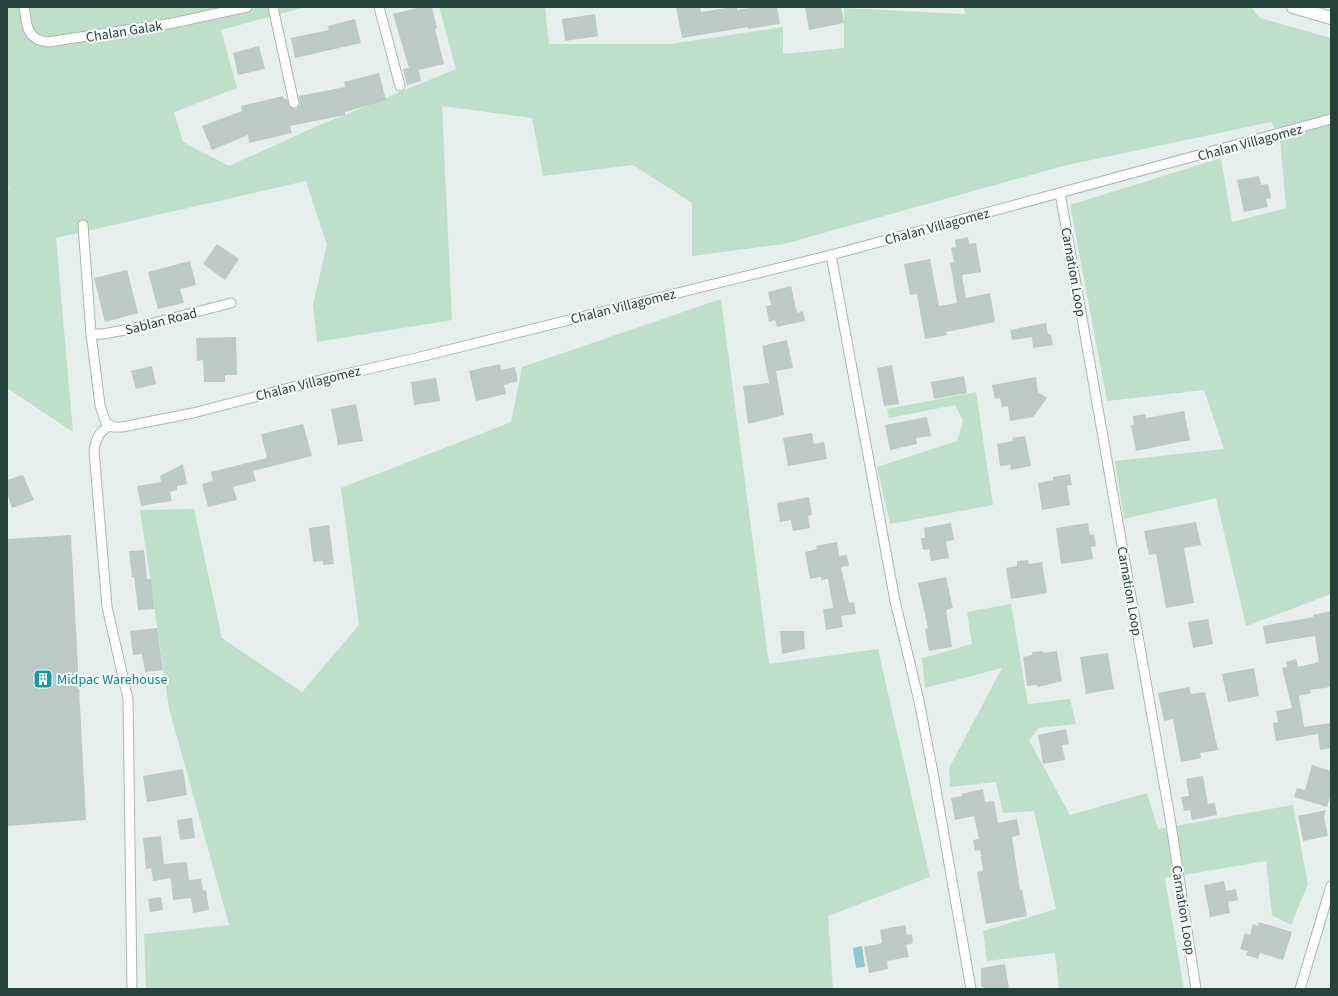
<svg xmlns="http://www.w3.org/2000/svg" width="1338" height="996" viewBox="0 0 1338 996" font-family="'Source Sans 3',sans-serif">
	<style>
		.green { fill: #bfe0c8 }
		.water { fill: #8ec9d4 }
		.building { fill: #bbcac4 }
		.lines { fill: none; stroke-linecap: round; stroke-linejoin: round }
		.minor-casing { stroke: #a8b8b2; stroke-width: 11 }
		.secondary-casing { stroke: #a4bbb3; stroke-width: 14 }
		.minor { stroke: #fff; stroke-width: 9 }
		.secondary { stroke: #fff; stroke-width: 12 }
		.labels { text-anchor: middle; stroke-width: 4; stroke-linejoin: round; paint-order: stroke }
		.street-label { font-size: 14px; fill: #24423a; stroke: #f7fbf9 }
		.culture-label { font-size: 14px; fill: #0d838f; stroke: #f7fbf9; text-anchor: start }
	</style>
	<rect width="100%" height="100%" fill="#e6efeb"/>
	<!-- green -->
	<path class="green" d="M 7,7 L 305,7 L 221,30 L 237,88 L 174,112 L 183,142 L 229,166 L 317,126 L 456,69 L 439,7 L 545,7 L 549,44 L 670,44 L 783,27 L 783,54 L 844,48 L 844,8 L 965,14 L 964,7 L 1251,7 L 1260,18 L 1331,38 L 1331,594 L 1246,626 L 1216,498 L 1124,519 L 1115,461 L 1224,449 L 1204,390 L 1107,401 L 1070,205 L 1221,158 L 1232,222 L 1286,208 L 1280,139 L 1271,122 L 1063,166 L 784,244 L 692,256 L 692,203 L 633,165 L 543,176 L 532,118 L 442,106 L 452,320 L 317,342 L 313,304 L 327,245 L 306,181 L 56,238 L 73,432 L 7,388 L 7,190 L 9,189 L 7,184 Z
		M 721,299 L 769,664 L 878,649 L 930,877 L 828,916 L 833,989 L 146,989 L 144,934 L 229,925 L 169,708 L 140,510 L 194,509 L 222,638 L 302,692 L 359,625 L 341,488 L 511,422 L 522,367 Z
		M 976,392 L 993,505 L 890,524 L 877,467 L 957,441 L 963,421 L 955,405 L 889,418 L 887,409 Z
		M 1011,604 L 1028,704 L 1070,699 L 1076,724 L 1039,728 L 1029,740 L 1070,815 L 1147,793 L 1158,829 L 1293,805 L 1308,884 L 1291,925 L 1272,915 L 1266,861 L 1165,878 L 1184,989 L 1059,989 L 1055,953 L 987,961 L 983,931 L 1056,909 L 1034,811 L 1003,813 L 996,782 L 950,787 L 949,768 L 1002,668 L 925,688 L 922,658 L 972,644 L 967,612 Z"/>
	<!-- water -->
	<path class="water" d="M 862,946 L 865,967 L 856,968 L 853,948 Z"/>
	<!-- building -->
	<path class="building" d="M 421,7 L 432,7 L 437,28 L 435,29 L 444,64 L 419,70 L 421,81 L 407,85 L 403,69 L 409,68 L 393,14 Z
		M 676,7 L 700,7 L 701,12 L 732,7 L 737,7 L 737,10 L 756,7 L 777,7 L 780,24 L 748,29 L 748,27 L 682,38 Z
		M 805,7 L 841,7 L 844,23 L 809,30 Z
		M 595,14 L 598,36 L 565,41 L 562,19 Z
		M 355,19 L 361,43 L 295,58 L 291,38 L 329,30 L 328,26 Z
		M 259,46 L 265,69 L 238,75 L 233,53 Z
		M 379,73 L 386,100 L 345,112 L 345,115 L 290,126 L 292,133 L 249,143 L 248,135 L 212,150 L 202,126 L 242,111 L 241,106 L 283,96 L 284,99 L 287,99 L 290,107 L 296,109 L 300,104 L 299,96 L 345,87 L 344,82 Z
		M 1259,176 L 1261,185 L 1268,184 L 1271,198 L 1266,199 L 1268,207 L 1244,212 L 1237,180 Z
		M 968,237 L 969,244 L 976,243 L 981,272 L 962,275 L 966,298 L 990,293 L 995,322 L 946,332 L 947,335 L 925,339 L 917,294 L 910,295 L 904,264 L 930,259 L 939,306 L 957,303 L 950,263 L 954,262 L 951,248 L 956,247 L 955,240 Z
		M 217,244 L 239,259 L 225,280 L 203,264 Z
		M 190,261 L 196,285 L 180,289 L 184,303 L 158,309 L 148,272 Z
		M 127,270 L 138,313 L 105,322 L 94,278 Z
		M 791,286 L 797,313 L 803,311 L 805,321 L 777,327 L 775,320 L 769,322 L 766,306 L 771,305 L 768,292 Z
		M 1046,323 L 1048,334 L 1051,334 L 1053,345 L 1033,348 L 1032,337 L 1012,340 L 1010,330 Z
		M 236,337 L 237,375 L 225,375 L 225,382 L 204,382 L 203,360 L 197,361 L 196,338 Z
		M 787,340 L 793,368 L 776,371 L 784,415 L 748,424 L 743,386 L 769,383 L 762,346 Z
		M 500,364 L 501,370 L 515,367 L 518,381 L 504,385 L 506,394 L 476,401 L 469,371 Z
		M 892,365 L 899,404 L 884,406 L 877,368 Z
		M 152,366 L 156,384 L 136,389 L 131,371 Z
		M 964,376 L 967,393 L 934,399 L 931,382 Z
		M 1036,377 L 1038,392 L 1047,398 L 1033,417 L 1010,421 L 1008,406 L 1002,407 L 1000,398 L 995,399 L 992,385 Z
		M 436,378 L 440,401 L 414,405 L 411,382 Z
		M 356,404 L 363,441 L 338,445 L 331,409 Z
		M 1184,411 L 1190,440 L 1136,451 L 1131,425 L 1134,425 L 1133,416 L 1145,414 L 1146,418 Z
		M 927,417 L 931,436 L 916,438 L 917,444 L 890,450 L 885,425 Z
		M 303,424 L 312,456 L 253,471 L 256,481 L 233,487 L 237,500 L 208,507 L 202,484 L 213,481 L 211,472 L 267,458 L 261,434 Z
		M 812,433 L 814,444 L 824,442 L 827,459 L 788,466 L 783,438 Z
		M 1025,436 L 1031,466 L 1011,470 L 1010,465 L 1000,466 L 997,444 L 1013,441 L 1012,438 Z
		M 183,464 L 187,484 L 177,486 L 177,490 L 170,492 L 172,501 L 141,506 L 137,486 L 161,482 L 160,476 Z
		M 1070,474 L 1072,485 L 1067,486 L 1070,505 L 1042,510 L 1038,483 L 1053,480 L 1053,477 Z
		M 23,475 L 34,500 L 12,508 L 7,493 L 7,480 Z
		M 809,497 L 812,515 L 808,516 L 810,528 L 793,531 L 791,520 L 780,522 L 777,503 Z
		M 1196,522 L 1201,545 L 1184,548 L 1194,603 L 1166,608 L 1156,554 L 1149,555 L 1144,531 Z
		M 951,523 L 954,540 L 946,541 L 949,558 L 931,561 L 929,549 L 923,550 L 921,538 L 925,538 L 924,528 Z
		M 1088,523 L 1090,535 L 1094,534 L 1096,546 L 1091,547 L 1093,559 L 1061,564 L 1056,528 Z
		M 329,525 L 334,564 L 323,565 L 323,561 L 313,562 L 309,528 Z
		M 71,535 L 86,820 L 7,826 L 7,539 Z
		M 837,542 L 839,556 L 847,555 L 849,566 L 841,567 L 849,603 L 854,602 L 856,614 L 841,616 L 843,627 L 826,630 L 823,609 L 833,608 L 828,579 L 821,580 L 821,577 L 810,579 L 805,552 L 817,549 L 816,546 Z
		M 144,550 L 147,579 L 151,579 L 154,609 L 138,610 L 134,577 L 132,577 L 129,551 Z
		M 1028,560 L 1029,564 L 1042,562 L 1047,593 L 1011,599 L 1006,568 L 1017,566 L 1017,561 Z
		M 946,577 L 953,608 L 946,610 L 952,647 L 929,651 L 925,629 L 928,628 L 918,583 Z
		M 1331,611 L 1331,687 L 1310,690 L 1311,693 L 1299,696 L 1304,727 L 1331,723 L 1331,748 L 1320,750 L 1318,734 L 1276,741 L 1273,723 L 1278,722 L 1276,711 L 1292,708 L 1282,668 L 1287,667 L 1286,662 L 1296,659 L 1298,667 L 1319,662 L 1315,636 L 1266,644 L 1263,626 L 1313,617 L 1313,615 Z
		M 1208,619 L 1213,644 L 1193,648 L 1188,622 Z
		M 157,628 L 163,670 L 145,672 L 142,654 L 133,655 L 130,631 Z
		M 780,631 L 804,631 L 805,649 L 782,654 Z
		M 1043,651 L 1043,653 L 1057,651 L 1062,681 L 1038,687 L 1037,685 L 1027,686 L 1023,657 L 1032,655 L 1032,652 Z
		M 1108,653 L 1114,689 L 1086,694 L 1080,657 Z
		M 1254,668 L 1259,696 L 1228,702 L 1222,674 Z
		M 1189,687 L 1191,694 L 1205,692 L 1218,750 L 1200,753 L 1201,758 L 1181,762 L 1173,719 L 1164,721 L 1158,693 Z
		M 1066,729 L 1069,744 L 1062,745 L 1065,760 L 1043,764 L 1038,735 Z
		M 1312,765 L 1331,771 L 1331,794 L 1327,807 L 1294,797 L 1297,788 L 1305,790 Z
		M 183,769 L 187,795 L 147,802 L 143,776 Z
		M 1203,776 L 1208,804 L 1215,803 L 1217,815 L 1192,820 L 1190,810 L 1184,811 L 1181,797 L 1189,796 L 1186,779 Z
		M 983,789 L 985,802 L 994,801 L 998,823 L 1017,819 L 1020,835 L 1012,837 L 1020,890 L 1022,890 L 1027,916 L 986,924 L 977,872 L 983,871 L 980,850 L 975,851 L 973,840 L 979,839 L 974,816 L 955,820 L 951,798 L 962,796 L 961,794 Z
		M 1326,810 L 1324,817 L 1328,836 L 1303,841 L 1298,816 Z
		M 192,818 L 195,838 L 180,840 L 177,820 Z
		M 161,836 L 164,864 L 187,862 L 189,880 L 201,879 L 203,891 L 206,890 L 209,910 L 193,913 L 191,898 L 173,900 L 171,878 L 153,881 L 151,868 L 146,869 L 143,838 Z
		M 1224,881 L 1226,891 L 1236,889 L 1238,900 L 1228,902 L 1230,913 L 1210,917 L 1204,885 Z
		M 161,897 L 163,910 L 150,912 L 148,899 Z
		M 1259,922 L 1292,932 L 1283,960 L 1260,953 L 1258,959 L 1246,955 L 1248,951 L 1240,949 L 1245,933 L 1250,935 L 1253,924 L 1258,926 Z
		M 905,925 L 907,935 L 912,934 L 913,943 L 906,945 L 909,957 L 887,961 L 888,969 L 869,973 L 864,947 L 882,943 L 880,930 Z
		M 1005,964 L 1009,989 L 984,989 L 983,987 L 981,987 L 981,968 Z"/>
	<g class="lines">
		<defs>
			<path id="minor" d="M 24,7 C 27,25 26,40 48,42 L 173,23 L 247,7
				M 273,7 L 294,103
				M 379,7 L 400,86
				M 1060,193 L 1170,818 L 1196,989
				M 83,225 L 91,334 L 100,405 L 106,423 L 113,427 L 122,427 L 193,413 L 328,378 L 412,359 L 831,255 L 1331,119
				M 831,255 L 895,601 L 919,701 L 934,778 L 971,989
				M 91,334 L 103,334 L 130,329 L 231,303
				M 110,426 C 99,431 96,439 94,450 L 107,607 L 128,699 L 132,989
				M 1300,989 L 1331,886"/>
			<path id="secondary" d="M 1293,7 L 1331,18"/>
		</defs>
		<!-- minor casing -->
		<use href="#minor" class="minor-casing"/>
		<!-- secondary casing -->
		<use href="#secondary" class="secondary-casing"/>
		<!-- minor -->
		<use href="#minor" class="minor"/>
		<!-- secondary -->
		<use href="#secondary" class="secondary"/>
	</g>
	<!-- icons -->
	<defs>
		<symbol id="building-square" viewBox="-11 -11 22 22"><rect x="-9" y="-9" width="18" height="18" rx="4" fill="#0f9aa8" stroke="#f7fbf9"/><path d="M-4-6H4V6H1V3H-1V6H-4ZM-2.5-4.3h1.7v1.8h-1.7ZM.8-4.3h1.7v1.8H.8ZM-2.5-1h1.7V.8h-1.7ZM.8-1h1.7V.8H.8Z" fill="#fff"/></symbol>
	</defs>
	<g fill-rule="evenodd">
		<use href="#building-square" x="32" y="668" width="22" height="22"/>
	</g>
	<g class="labels">
		<!-- street labels -->
		<g class="street-label">
			<text transform="translate(124 31) rotate(-9)" y="5">Chalan Galak</text>
			<text transform="translate(1250 142) rotate(-15)" y="5">Chalan Villagomez</text>
			<text transform="translate(937 226) rotate(-15)" y="5">Chalan Villagomez</text>
			<text transform="translate(1074 272) rotate(80)" y="5">Carnation Loop</text>
			<text transform="translate(623 306) rotate(-14)" y="5">Chalan Villagomez</text>
			<text transform="translate(161 321) rotate(-14)" y="5">Sablan Road</text>
			<text transform="translate(308 383) rotate(-14)" y="5">Chalan Villagomez</text>
			<text transform="translate(1130 591) rotate(80)" y="5">Carnation Loop</text>
			<text transform="translate(1184 910) rotate(81)" y="5">Carnation Loop</text>
		</g>
		<!-- culture labels -->
		<g class="culture-label">
			<text x="57" y="684">Midpac Warehouse</text>
		</g>
	</g>
	<!-- border -->
	<rect width="1338" height="996" fill="none" stroke="#24423a" stroke-width="16"/>
</svg>
